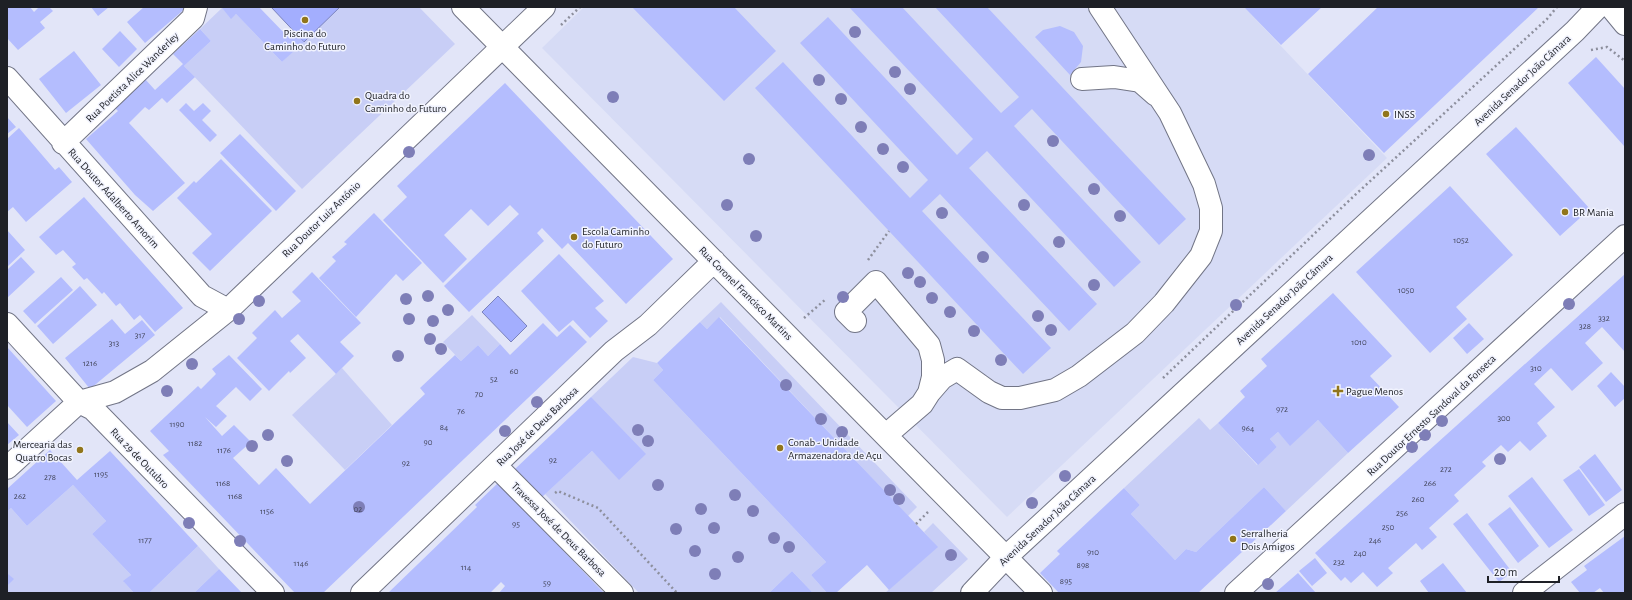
<svg xmlns="http://www.w3.org/2000/svg" width="1632" height="600" viewBox="0 0 1632 600" font-family="'Alegreya Sans',sans-serif">
	<style>
		.built { fill: #d6dbf5 }
		.green { fill: #c8cef6 }
		.water { fill: #a3aefe; stroke: #7b83bd }
		.building { fill: #b4bdfe }
		.lines { fill: none; stroke-linecap: round; stroke-linejoin: round }
		.minor-casing { stroke: #727586; stroke-width: 24 }
		.major-casing { stroke: #727586; stroke-width: 24 }
		.path { stroke: #8d8f9d; stroke-width: 2.5; stroke-dasharray: 2 3; stroke-linecap: butt }
		.minor { stroke: #fff; stroke-width: 22 }
		.major { stroke: #fff; stroke-width: 22 }
		.tree { fill: #7e7eb7 }
		.poi-dot { fill: #91751b; stroke: #f1f3fe; stroke-width: 1.5 }
		.labels { text-anchor: middle; stroke-width: 3; stroke-linejoin: round; paint-order: stroke }
		.number-label { font-size: 9px; fill: #44475c }
		.poi-label { font-size: 11px; fill: #1e2026; stroke: #f1f3fe; text-anchor: start }
		.street-label { font-size: 11px; fill: #1e2026; stroke: #f1f3fe }
	</style>
	<rect width="100%" height="100%" fill="#e2e5f8"/>
	<!-- built -->
	<path class="built" d="M 584,7 L 1244,7 L 1387,158 L 1007,517 L 542,48 Z"/>
	<!-- green -->
	<path class="green" d="M 340,7 L 419,7 L 455,44 L 302,189 L 184,66 L 211,41 L 200,29 L 222,8 L 231,18 L 236,14 L 282,62 Z
		M 721,302 L 917,507 L 908,516 L 720,317 L 707,329 L 700,322 Z
		M 472,315 L 500,344 L 488,356 L 478,345 L 461,361 L 443,342 Z
		M 633,357 L 657,363 L 663,370 L 653,380 L 826,562 L 811,575 L 827,593 L 813,593 L 792,571 L 769,593 L 639,593 L 545,494 L 592,451 L 619,479 L 591,397 Z
		M 342,368 L 392,425 L 345,470 L 292,415 Z
		M 1199,418 L 1210,430 L 1218,423 L 1257,465 L 1277,447 L 1270,439 L 1278,432 L 1290,445 L 1318,420 L 1348,453 L 1286,511 L 1264,487 L 1196,552 L 1186,549 L 1175,560 L 1131,514 L 1140,505 L 1124,488 Z
		M 73,485 L 106,521 L 92,534 L 131,575 L 124,582 L 134,593 L 7,593 L 7,586 L 13,579 L 7,573 L 7,512 L 11,508 L 27,526 Z
		M 933,523 L 968,559 L 931,593 L 885,593 L 937,547 L 924,532 Z
		M 198,546 L 219,569 L 194,593 L 149,593 Z"/>
	<!-- water -->
	<path class="water" d="M 271,7 L 340,7 L 304,42 Z
		M 498,296 L 527,326 L 511,342 L 482,312 Z"/>
	<!-- building -->
	<path class="building" d="M 7,7 L 30,7 L 34,12 L 39,7 L 49,7 L 53,11 L 40,22 L 45,28 L 18,50 L 7,38 Z
		M 91,7 L 109,7 L 98,16 Z
		M 144,7 L 187,7 L 145,43 L 127,22 Z
		M 223,7 L 259,7 L 289,38 L 295,33 L 304,42 L 282,62 L 236,14 L 231,19 L 222,8 Z
		M 632,7 L 734,7 L 776,51 L 724,101 Z
		M 849,7 L 902,7 L 1001,113 L 1019,97 L 935,7 L 987,7 L 1186,219 L 1159,245 L 1032,109 L 1014,126 L 1141,262 L 1114,287 L 987,151 L 969,168 L 1097,304 L 1069,331 L 940,194 L 922,211 L 1051,348 L 1023,374 L 755,88 L 783,62 L 910,198 L 928,180 L 800,43 L 828,17 L 957,155 L 973,139 Z
		M 1244,7 L 1322,7 L 1281,45 Z
		M 1378,7 L 1539,7 L 1384,153 L 1308,74 Z
		M 1060,26 L 1074,32 L 1083,46 L 1081,62 L 1070,75 L 1035,37 L 1043,30 Z
		M 200,29 L 211,41 L 184,66 L 195,77 L 167,103 L 162,98 L 149,110 L 145,107 L 129,123 L 185,183 L 153,211 L 135,195 L 86,139 L 118,111 L 115,108 L 145,79 L 155,90 L 183,64 L 173,54 Z
		M 120,31 L 137,49 L 119,67 L 102,49 Z
		M 74,51 L 101,85 L 66,113 L 39,79 Z
		M 1596,57 L 1625,89 L 1624,146 L 1568,83 Z
		M 505,83 L 673,259 L 626,304 L 568,243 L 562,249 L 542,228 L 537,233 L 544,241 L 469,312 L 444,286 L 519,214 L 510,205 L 488,226 L 471,209 L 444,235 L 467,259 L 443,283 L 383,220 L 407,197 L 397,186 Z
		M 186,103 L 194,111 L 203,103 L 211,111 L 202,120 L 217,135 L 210,142 L 179,110 Z
		M 7,117 L 16,127 L 7,134 Z
		M 1516,127 L 1590,209 L 1560,236 L 1486,154 Z
		M 19,128 L 55,170 L 59,167 L 72,182 L 26,222 L 13,207 L 7,212 L 7,139 Z
		M 240,134 L 296,191 L 276,211 L 220,153 Z
		M 221,159 L 272,211 L 210,271 L 192,253 L 212,234 L 177,198 L 194,181 L 196,183 Z
		M 1450,186 L 1513,255 L 1456,307 L 1467,319 L 1430,353 L 1356,272 Z
		M 84,197 L 183,308 L 155,332 L 140,315 L 134,320 L 120,303 L 116,306 L 104,292 L 102,294 L 87,278 L 84,280 L 72,267 L 76,264 L 63,250 L 56,255 L 39,237 Z
		M 374,213 L 422,263 L 403,281 L 396,274 L 356,317 L 319,278 L 336,261 L 332,257 L 347,244 L 344,242 Z
		M 7,230 L 25,250 L 7,267 Z
		M 559,254 L 604,301 L 595,308 L 608,321 L 590,338 L 573,320 L 559,332 L 521,291 Z
		M 21,257 L 35,272 L 7,298 L 7,270 Z
		M 312,272 L 361,323 L 340,342 L 354,356 L 336,374 L 298,334 L 290,341 L 306,358 L 290,373 L 289,371 L 269,391 L 237,358 L 257,338 L 252,333 L 275,310 L 282,318 L 301,301 L 292,292 Z
		M 1625,274 L 1625,352 L 1602,327 L 1585,343 L 1603,363 L 1572,391 L 1551,368 L 1534,384 L 1555,407 L 1537,423 L 1547,436 L 1530,451 L 1520,441 L 1508,452 L 1501,445 L 1482,462 L 1486,466 L 1454,495 L 1459,501 L 1429,528 L 1437,537 L 1422,550 L 1416,543 L 1388,568 L 1393,573 L 1377,587 L 1363,572 L 1351,583 L 1345,577 L 1341,581 L 1315,553 Z
		M 61,277 L 73,290 L 35,324 L 23,311 Z
		M 80,286 L 97,305 L 53,344 L 37,326 Z
		M 1333,293 L 1392,356 L 1370,376 L 1399,407 L 1348,453 L 1318,420 L 1290,446 L 1278,432 L 1270,439 L 1277,447 L 1258,465 L 1218,423 L 1245,397 L 1240,391 L 1267,366 L 1261,359 Z
		M 719,317 L 938,547 L 889,590 L 867,565 L 836,593 L 827,593 L 811,575 L 826,562 L 653,380 L 663,370 L 657,363 L 700,322 L 707,329 Z
		M 112,319 L 125,334 L 142,320 L 155,335 L 90,389 L 65,358 Z
		M 543,323 L 557,337 L 570,325 L 587,342 L 323,593 L 295,593 L 163,455 L 169,451 L 150,431 L 198,386 L 201,389 L 216,374 L 212,369 L 229,355 L 262,389 L 250,401 L 236,387 L 216,406 L 227,416 L 216,427 L 205,417 L 222,436 L 234,425 L 251,442 L 233,458 L 259,485 L 276,468 L 310,504 L 425,394 L 420,388 L 455,355 L 461,361 L 478,345 L 488,356 L 500,344 L 510,355 Z
		M 1469,323 L 1484,339 L 1467,354 L 1453,338 Z
		M 7,347 L 56,401 L 27,427 L 7,405 Z
		M 1611,372 L 1625,387 L 1625,398 L 1615,407 L 1597,386 Z
		M 591,397 L 646,454 L 619,480 L 592,451 L 542,497 L 515,469 Z
		M 7,422 L 19,435 L 7,445 Z
		M 50,450 L 77,480 L 110,451 L 198,546 L 149,593 L 134,593 L 123,581 L 131,575 L 92,534 L 106,521 L 73,485 L 27,526 L 11,508 L 7,512 L 7,489 Z
		M 1595,454 L 1622,490 L 1606,502 L 1579,467 Z
		M 1579,469 L 1605,505 L 1589,516 L 1563,480 Z
		M 1532,477 L 1573,530 L 1549,548 L 1508,496 Z
		M 498,483 L 604,593 L 499,593 L 505,586 L 501,582 L 490,593 L 388,593 L 477,507 L 475,505 Z
		M 1264,487 L 1286,511 L 1198,593 L 1059,593 L 1040,573 L 1060,554 L 1057,551 L 1124,488 L 1140,505 L 1131,514 L 1175,560 L 1186,549 L 1196,552 Z
		M 1510,507 L 1539,546 L 1518,563 L 1488,524 Z
		M 1467,513 L 1512,572 L 1499,582 L 1453,524 Z
		M 1625,536 L 1625,591 L 1622,593 L 1604,593 L 1600,588 L 1593,593 L 1580,593 L 1571,582 L 1587,570 L 1584,566 Z
		M 1315,558 L 1327,573 L 1312,586 L 1299,571 Z
		M 1443,563 L 1467,593 L 1429,593 L 1420,581 Z
		M 219,569 L 242,593 L 194,593 Z
		M 792,571 L 813,593 L 769,593 Z
		M 7,573 L 14,579 L 7,586 Z
		M 1298,573 L 1316,593 L 1275,593 L 1283,586 Z"/>
	<g class="lines">
		<defs>
			<path id="minor" d="M 463,7 L 1041,593
				M 7,78 L 202,296 L 228,310
				M 1082,79 L 1114,77 L 1140,81 L 1156,95
				M 63,143 L 193,18 L 196,7
				M 855,321 L 846,312 L 876,282 L 929,345 L 933,360 L 933,377 L 929,393 L 922,404 L 886,435
				M 7,324 L 79,402 L 93,409 L 273,593
				M 929,393 L 942,378 L 957,369 L 989,392 L 1002,398 L 1020,398 L 1055,390 L 1079,376 L 1135,333 L 1164,303 L 1201,256 L 1211,231 L 1211,208 L 1204,184 L 1170,113 L 1100,7
				M 496,466 L 622,593
				M 7,468 L 79,402 L 115,392 L 152,371 L 228,310 L 544,7
				M 362,593 L 614,351 L 648,325 L 714,261
				M 1236,593 L 1625,236
				M 1524,593 L 1625,514"/>
			<path id="major" d="M 1611,7 L 1625,24
				M 972,593 L 1005,558 L 1575,31 L 1598,7"/>
		</defs>
		<!-- minor casing -->
		<use href="#minor" class="minor-casing"/>
		<!-- major casing -->
		<use href="#major" class="major-casing"/>
		<!-- path -->
		<path class="path" d="M 561,25 L 580,7
			M 1591,50 L 1607,47 L 1625,61
			M 868,260 L 889,231
			M 804,318 L 826,299
			M 1163,378 L 1355,195 L 1547,19 L 1557,7
			M 555,493 L 558,491 L 598,508 L 677,593
			M 916,524 L 928,512"/>
		<!-- minor -->
		<use href="#minor" class="minor"/>
		<!-- major -->
		<use href="#major" class="major"/>
	</g>
	<!-- trees -->
	<g class="tree">
		<circle cx="855" cy="32" r="6"/>
		<circle cx="895" cy="72" r="6"/>
		<circle cx="819" cy="80" r="6"/>
		<circle cx="910" cy="89" r="6"/>
		<circle cx="613" cy="97" r="6"/>
		<circle cx="841" cy="99" r="6"/>
		<circle cx="861" cy="127" r="6"/>
		<circle cx="1053" cy="141" r="6"/>
		<circle cx="883" cy="149" r="6"/>
		<circle cx="409" cy="152" r="6"/>
		<circle cx="1369" cy="155" r="6"/>
		<circle cx="749" cy="159" r="6"/>
		<circle cx="903" cy="167" r="6"/>
		<circle cx="1094" cy="189" r="6"/>
		<circle cx="727" cy="205" r="6"/>
		<circle cx="1024" cy="205" r="6"/>
		<circle cx="942" cy="213" r="6"/>
		<circle cx="1120" cy="216" r="6"/>
		<circle cx="756" cy="236" r="6"/>
		<circle cx="1059" cy="242" r="6"/>
		<circle cx="983" cy="257" r="6"/>
		<circle cx="908" cy="273" r="6"/>
		<circle cx="920" cy="282" r="6"/>
		<circle cx="1094" cy="285" r="6"/>
		<circle cx="428" cy="296" r="6"/>
		<circle cx="843" cy="297" r="6"/>
		<circle cx="932" cy="298" r="6"/>
		<circle cx="406" cy="299" r="6"/>
		<circle cx="259" cy="301" r="6"/>
		<circle cx="1569" cy="304" r="6"/>
		<circle cx="1236" cy="305" r="6"/>
		<circle cx="448" cy="310" r="6"/>
		<circle cx="950" cy="312" r="6"/>
		<circle cx="1038" cy="316" r="6"/>
		<circle cx="239" cy="319" r="6"/>
		<circle cx="409" cy="319" r="6"/>
		<circle cx="433" cy="321" r="6"/>
		<circle cx="1051" cy="330" r="6"/>
		<circle cx="974" cy="331" r="6"/>
		<circle cx="430" cy="339" r="6"/>
		<circle cx="441" cy="349" r="6"/>
		<circle cx="398" cy="356" r="6"/>
		<circle cx="1001" cy="360" r="6"/>
		<circle cx="192" cy="364" r="6"/>
		<circle cx="786" cy="385" r="6"/>
		<circle cx="167" cy="391" r="6"/>
		<circle cx="537" cy="402" r="6"/>
		<circle cx="821" cy="419" r="6"/>
		<circle cx="1442" cy="421" r="6"/>
		<circle cx="638" cy="430" r="6"/>
		<circle cx="505" cy="431" r="6"/>
		<circle cx="842" cy="432" r="6"/>
		<circle cx="268" cy="435" r="6"/>
		<circle cx="1425" cy="435" r="6"/>
		<circle cx="648" cy="441" r="6"/>
		<circle cx="252" cy="446" r="6"/>
		<circle cx="1412" cy="447" r="6"/>
		<circle cx="1500" cy="459" r="6"/>
		<circle cx="287" cy="461" r="6"/>
		<circle cx="1065" cy="476" r="6"/>
		<circle cx="658" cy="485" r="6"/>
		<circle cx="890" cy="490" r="6"/>
		<circle cx="735" cy="495" r="6"/>
		<circle cx="899" cy="499" r="6"/>
		<circle cx="1032" cy="503" r="6"/>
		<circle cx="359" cy="507" r="6"/>
		<circle cx="701" cy="509" r="6"/>
		<circle cx="753" cy="511" r="6"/>
		<circle cx="189" cy="523" r="6"/>
		<circle cx="714" cy="528" r="6"/>
		<circle cx="676" cy="529" r="6"/>
		<circle cx="774" cy="538" r="6"/>
		<circle cx="240" cy="541" r="6"/>
		<circle cx="789" cy="547" r="6"/>
		<circle cx="695" cy="551" r="6"/>
		<circle cx="951" cy="555" r="6"/>
		<circle cx="738" cy="557" r="6"/>
		<circle cx="715" cy="574" r="6"/>
		<circle cx="1268" cy="584" r="6"/>
	</g>
	<!-- markers -->
	<g class="poi-dot">
		<circle cx="305" cy="20" r="4"/>
		<circle cx="357" cy="101" r="4"/>
		<circle cx="1386" cy="114" r="4"/>
		<circle cx="1565" cy="212" r="4"/>
		<circle cx="574" cy="237" r="4"/>
		<path d="M1336 385h4v4h4v4h-4v4h-4v-4h-4v-4h4z"/>
		<circle cx="780" cy="448" r="4"/>
		<circle cx="80" cy="450" r="4"/>
		<circle cx="1233" cy="539" r="4"/>
	</g>
	<g class="labels">
		<!-- number labels -->
		<g class="number-label">
			<text x="1461" y="243">1052</text>
			<text x="1406" y="293">1050</text>
			<text x="1604" y="321">332</text>
			<text x="1585" y="329">328</text>
			<text x="140" y="338">317</text>
			<text x="1359" y="345">1010</text>
			<text x="114" y="346">313</text>
			<text x="90" y="366">1216</text>
			<text x="1536" y="371">310</text>
			<text x="514" y="374">60</text>
			<text x="494" y="382">52</text>
			<text x="479" y="397">70</text>
			<text x="1282" y="412">972</text>
			<text x="461" y="414">76</text>
			<text x="1504" y="421">300</text>
			<text x="177" y="427">1190</text>
			<text x="444" y="430">84</text>
			<text x="1248" y="431">964</text>
			<text x="428" y="445">90</text>
			<text x="195" y="446">1182</text>
			<text x="224" y="453">1176</text>
			<text x="553" y="463">92</text>
			<text x="406" y="466">92</text>
			<text x="1446" y="472">272</text>
			<text x="101" y="477">1195</text>
			<text x="50" y="480">278</text>
			<text x="223" y="486">1168</text>
			<text x="1430" y="486">266</text>
			<text x="20" y="499">262</text>
			<text x="235" y="499">1168</text>
			<text x="1418" y="502">260</text>
			<text x="358" y="512">02</text>
			<text x="267" y="514">1156</text>
			<text x="1402" y="516">256</text>
			<text x="516" y="527">95</text>
			<text x="1388" y="530">250</text>
			<text x="145" y="543">1177</text>
			<text x="1375" y="543">246</text>
			<text x="1093" y="555">910</text>
			<text x="1360" y="556">240</text>
			<text x="1339" y="565">232</text>
			<text x="301" y="566">1146</text>
			<text x="1083" y="568">898</text>
			<text x="466" y="570">114</text>
			<text x="1066" y="584">895</text>
			<text x="547" y="586">59</text>
		</g>
		<!-- poi labels -->
		<g class="poi-label">
			<text x="305" y="37" text-anchor="middle">Piscina do<tspan x="305" dy="13">Caminho do Futuro</tspan></text>
			<text x="365" y="99">Quadra do<tspan x="365" dy="13">Caminho do Futuro</tspan></text>
			<text x="1394" y="118">INSS</text>
			<text x="1573" y="216">BR Mania</text>
			<text x="582" y="235">Escola Caminho<tspan x="582" dy="13">do Futuro</tspan></text>
			<text x="1346" y="395">Pague Menos</text>
			<text x="788" y="446">Conab - Unidade<tspan x="788" dy="13">Armazenadora de Açu</tspan></text>
			<text x="72" y="448" text-anchor="end">Mercearia das<tspan x="72" dy="13">Quatro Bocas</tspan></text>
			<text x="1241" y="537">Serralheria<tspan x="1241" dy="13">Dois Amigos</tspan></text>
		</g>
		<!-- street labels -->
		<g class="street-label">
			<text transform="translate(132 77) rotate(-44)" y="4">Rua Poetista Alice Wanderley</text>
			<text transform="translate(1522 80) rotate(-43)" y="4">Avenida Senador João Câmara</text>
			<text transform="translate(114 198) rotate(48)" y="4">Rua Doutor Adalberto Amorim</text>
			<text transform="translate(321 219) rotate(-44)" y="4">Rua Doutor Luiz António</text>
			<text transform="translate(746 293) rotate(45)" y="4">Rua Coronel Francisco Martins</text>
			<text transform="translate(1284 299) rotate(-43)" y="4">Avenida Senador João Câmara</text>
			<text transform="translate(1431 415) rotate(-43)" y="4">Rua Doutor Ernesto Sandoval da Fonseca</text>
			<text transform="translate(537 426) rotate(-44)" y="4">Rua José de Deus Barbosa</text>
			<text transform="translate(140 458) rotate(46)" y="4">Rua 29 de Outubro</text>
			<text transform="translate(1047 520) rotate(-43)" y="4">Avenida Senador João Câmara</text>
			<text transform="translate(559 529) rotate(45)" y="4">Travessa José de Deus Barbosa</text>
		</g>
	</g>
	<!-- border -->
	<rect width="1632" height="600" fill="none" stroke="#1e2026" stroke-width="16"/>
	<!-- scale -->
	<path d="M1488 576v6h71v-6" fill="none" stroke="#1e2026" stroke-width="2"/>
	<text x="1494" y="576" font-size="12" fill="#1e2026" stroke="#f1f3fe" stroke-width="3" paint-order="stroke">20 m</text>
</svg>
